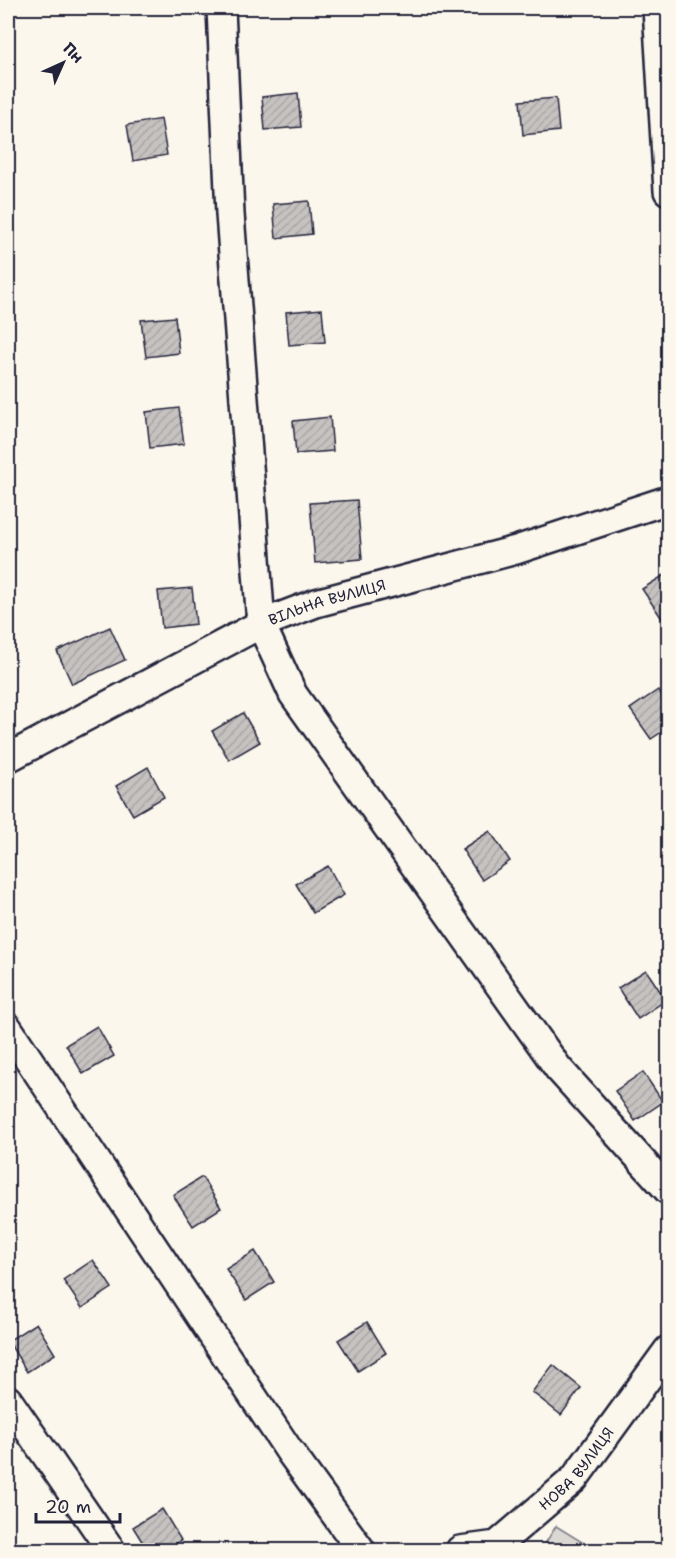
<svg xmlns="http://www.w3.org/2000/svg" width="676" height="1558" viewBox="0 0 676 1558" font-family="'Shantell Sans',sans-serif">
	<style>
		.garden { fill: #dbd8d3; stroke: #7e7d87; stroke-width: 1.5 }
		.building { fill: url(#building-hatch); stroke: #22223b; stroke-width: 1.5 }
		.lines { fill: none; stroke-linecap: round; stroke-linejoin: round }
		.minor-casing { stroke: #22223b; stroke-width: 32 }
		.minor { stroke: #fbf7ec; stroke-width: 27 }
		.labels { text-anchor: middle; stroke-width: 4.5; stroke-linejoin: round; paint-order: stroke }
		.street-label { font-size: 15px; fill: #22223b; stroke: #fbf7ec }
	</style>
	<defs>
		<pattern id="building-hatch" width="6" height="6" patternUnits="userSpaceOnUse" patternTransform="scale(1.5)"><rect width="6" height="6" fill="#c6c2c0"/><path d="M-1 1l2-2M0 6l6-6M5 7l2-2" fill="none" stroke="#aaa6a6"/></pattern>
	</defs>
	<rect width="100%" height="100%" fill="#fbf7ec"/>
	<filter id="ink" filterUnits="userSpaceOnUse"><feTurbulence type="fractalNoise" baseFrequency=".0167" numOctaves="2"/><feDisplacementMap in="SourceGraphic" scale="12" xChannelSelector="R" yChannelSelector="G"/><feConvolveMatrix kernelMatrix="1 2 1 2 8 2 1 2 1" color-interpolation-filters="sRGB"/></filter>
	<g filter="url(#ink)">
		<!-- garden -->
		<path class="garden" d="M 556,1526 L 595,1550 L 541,1550 Z"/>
		<!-- building -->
		<path class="building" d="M 298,93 L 301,127 L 265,130 L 262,97 Z
			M 556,98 L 559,131 L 523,135 L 520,101 Z
			M 161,119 L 167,155 L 133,161 L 127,125 Z
			M 309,201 L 312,234 L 276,238 L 273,204 Z
			M 322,309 L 325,342 L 289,345 L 286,312 Z
			M 175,317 L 179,353 L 146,357 L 141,320 Z
			M 179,408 L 184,444 L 150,448 L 146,412 Z
			M 330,417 L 333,451 L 296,454 L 293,421 Z
			M 357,500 L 362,559 L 315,563 L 310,503 Z
			M 669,572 L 669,629 L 642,589 Z
			M 192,588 L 196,624 L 162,628 L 158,591 Z
			M 110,627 L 125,660 L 72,684 L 57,651 Z
			M 658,690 L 669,705 L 669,727 L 651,739 L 630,709 Z
			M 243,713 L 260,742 L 229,760 L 212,731 Z
			M 148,767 L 164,797 L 133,815 L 116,786 Z
			M 490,831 L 510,861 L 482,880 L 462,849 Z
			M 328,866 L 344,895 L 313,913 L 296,884 Z
			M 646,970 L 666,1000 L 638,1019 L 618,988 Z
			M 97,1026 L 114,1056 L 83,1074 L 66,1045 Z
			M 643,1072 L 663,1102 L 635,1121 L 615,1091 Z
			M 202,1177 L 221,1208 L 193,1226 L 173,1195 Z
			M 255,1251 L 274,1282 L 246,1300 L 226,1269 Z
			M 93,1260 L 112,1288 L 82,1308 L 63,1280 Z
			M 367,1322 L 386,1353 L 358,1371 L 338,1340 Z
			M 36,1323 L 55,1354 L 27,1372 L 8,1341 Z
			M 553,1365 L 581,1388 L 561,1415 L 532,1392 Z
			M 162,1509 L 181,1540 L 165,1551 L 148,1551 L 133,1527 Z"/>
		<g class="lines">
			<defs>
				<g id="minor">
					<path d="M 221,8 L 230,214 L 261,624 L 293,694 L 558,1068 L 668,1190"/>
					<path d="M 657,8 L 668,191"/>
					<path id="s1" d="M 8,758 L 261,624 L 316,603 L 516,550 L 668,500"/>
					<path d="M 8,1028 L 290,1452 L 361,1550"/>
					<path d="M 8,1400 L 111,1550"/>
					<path id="s2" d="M 460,1550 L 497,1545 L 574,1479 L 668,1350"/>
				</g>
			</defs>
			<!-- minor casing -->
			<use href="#minor" class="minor-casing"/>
			<!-- minor -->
			<use href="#minor" class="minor"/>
		</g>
	</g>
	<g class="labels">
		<!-- street labels -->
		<g class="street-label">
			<text dy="5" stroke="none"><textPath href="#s1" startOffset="356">ВІЛЬНА ВУЛИЦЯ</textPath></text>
			<text dy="5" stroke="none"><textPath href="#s2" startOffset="148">НОВА ВУЛИЦЯ</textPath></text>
		</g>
	</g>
	<!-- margin -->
	<rect width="676" height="1558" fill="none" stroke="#fbf7ec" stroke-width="30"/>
	<rect x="15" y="15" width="646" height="1528" fill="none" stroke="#22223b" stroke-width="2" filter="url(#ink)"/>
	<!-- north arrow -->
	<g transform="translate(63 63) rotate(45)" stroke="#fbf7ec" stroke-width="4.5" paint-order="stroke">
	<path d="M0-4.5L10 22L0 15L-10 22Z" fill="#22223b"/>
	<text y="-9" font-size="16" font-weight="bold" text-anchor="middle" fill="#22223b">Пн</text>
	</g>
	<!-- scale -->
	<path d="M36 1513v9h84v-9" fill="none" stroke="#22223b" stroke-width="3"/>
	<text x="45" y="1513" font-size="18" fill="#22223b" stroke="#fbf7ec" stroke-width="4.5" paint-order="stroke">20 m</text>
</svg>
